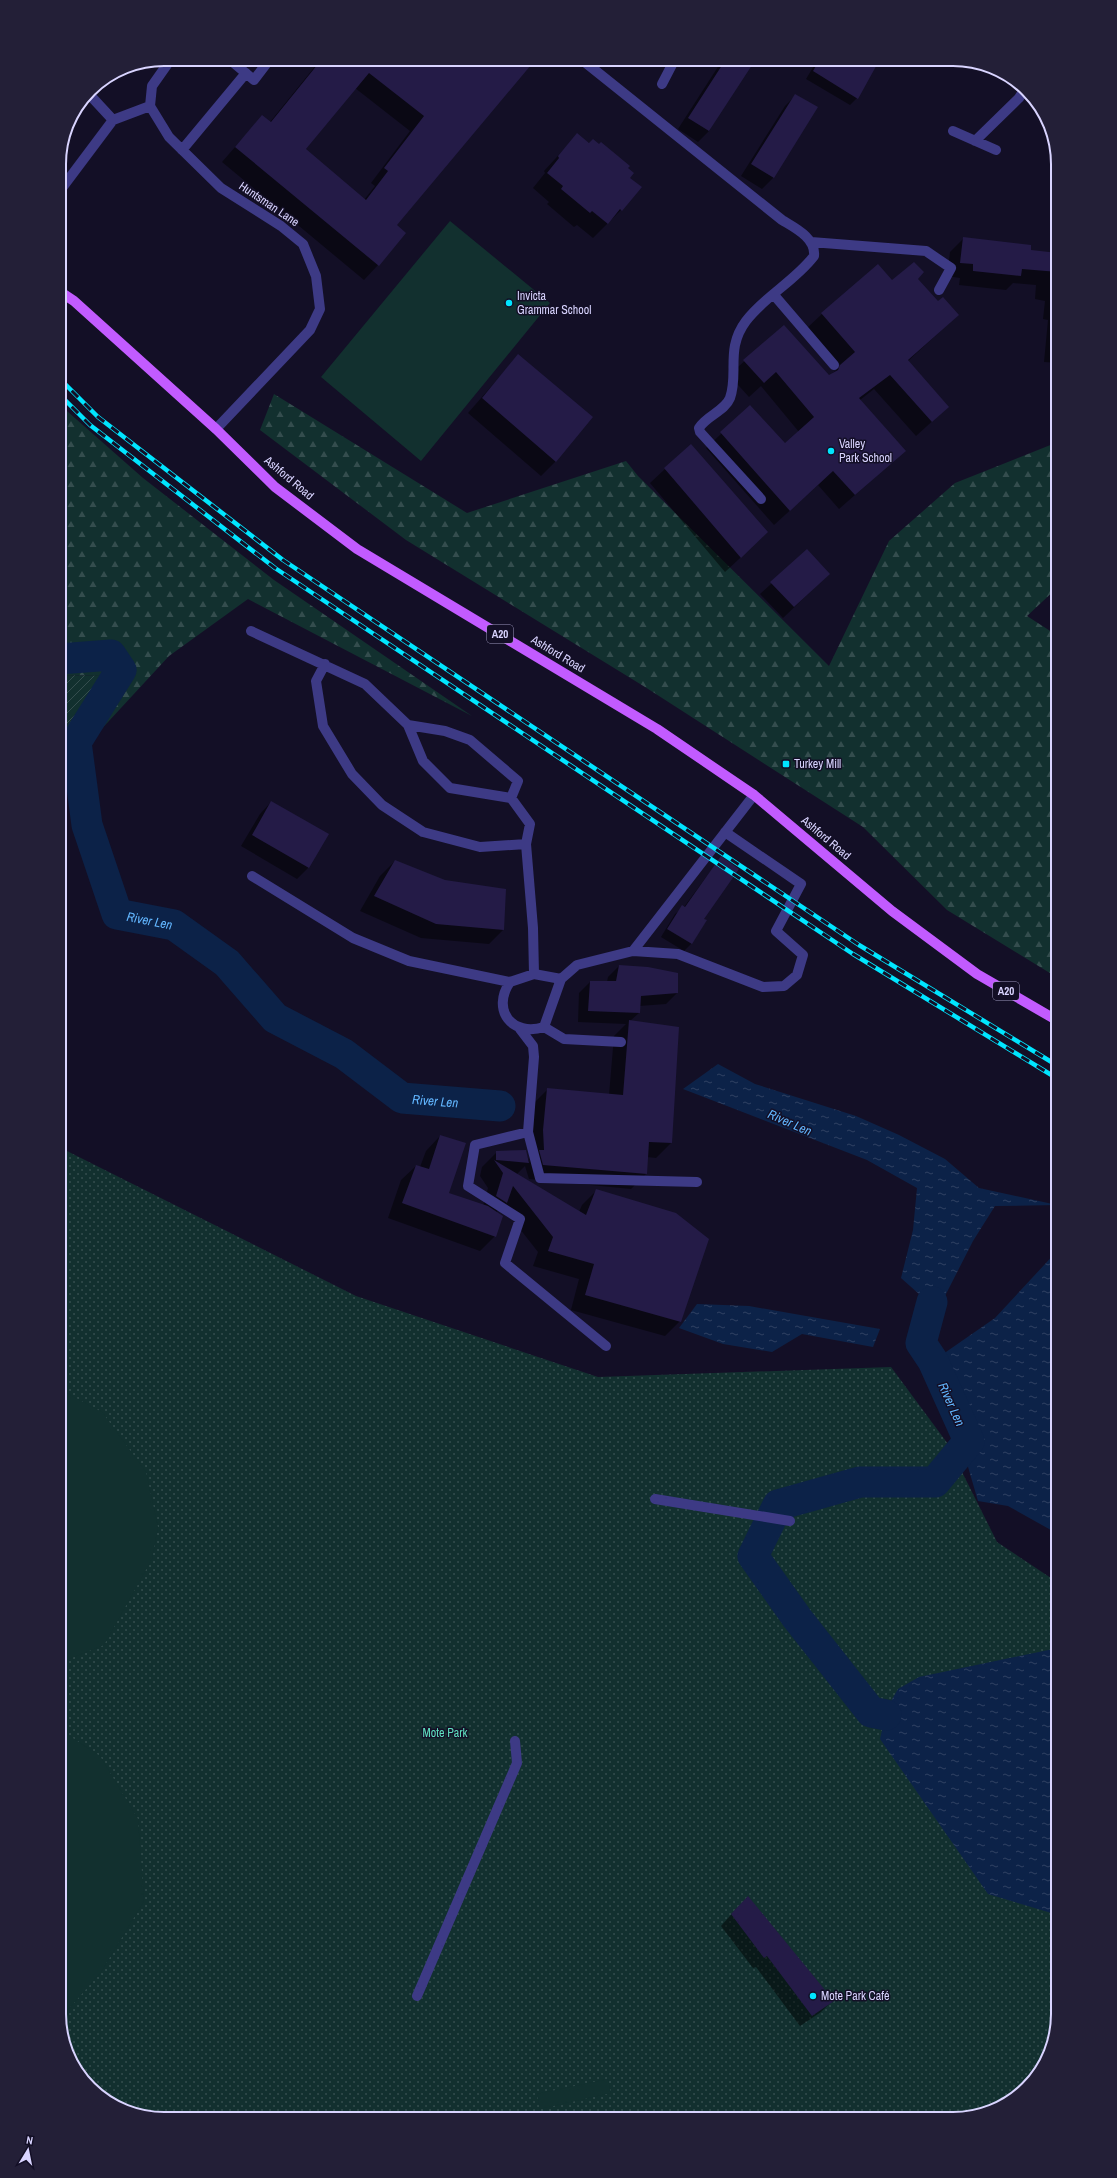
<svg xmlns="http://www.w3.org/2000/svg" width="1117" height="2178" viewBox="0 0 1117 2178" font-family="'Archivo Narrow',sans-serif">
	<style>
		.grass { fill: url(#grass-dots) }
		.forest { fill: url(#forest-firs) }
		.garden { fill: url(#garden-furrows) }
		.pitch { fill: #12302f }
		.water { fill: url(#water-ripples) }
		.shadow { fill: #0007; fill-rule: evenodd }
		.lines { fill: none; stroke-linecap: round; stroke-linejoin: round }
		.river { stroke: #0c2248; stroke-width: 31 }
		.building { fill: #241b47; fill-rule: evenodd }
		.minor { stroke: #3d3a85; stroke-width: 10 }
		.major { stroke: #c25bff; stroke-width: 10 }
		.rail-casing { stroke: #00e5ff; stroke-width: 4.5 }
		.rail { stroke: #130f26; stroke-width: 3; stroke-dasharray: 9; stroke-linecap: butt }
		.poi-dot { fill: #00e5ff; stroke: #130f26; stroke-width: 1.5 }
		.labels { text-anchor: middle; stroke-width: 3; stroke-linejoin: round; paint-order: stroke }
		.shield { fill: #130f26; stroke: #9e99be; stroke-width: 1 }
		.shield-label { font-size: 11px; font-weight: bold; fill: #d9d4ff }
		.street-label { font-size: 12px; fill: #d9d4ff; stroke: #130f26 }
		.poi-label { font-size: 12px; fill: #d9d4ff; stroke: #130f26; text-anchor: start }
		.park-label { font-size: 12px; fill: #5fe0c0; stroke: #130f26 }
		.water-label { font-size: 13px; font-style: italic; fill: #62b6ff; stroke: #130f26 }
		.rim { fill: none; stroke: #d9d4ff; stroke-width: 2 }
	</style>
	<defs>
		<pattern id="grass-dots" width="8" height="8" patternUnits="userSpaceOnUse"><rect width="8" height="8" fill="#12302f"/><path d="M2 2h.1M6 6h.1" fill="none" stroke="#344d4e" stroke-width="1.8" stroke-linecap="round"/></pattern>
		<pattern id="forest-firs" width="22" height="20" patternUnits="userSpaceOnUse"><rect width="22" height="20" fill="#12302f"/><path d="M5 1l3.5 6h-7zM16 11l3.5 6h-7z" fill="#344d4e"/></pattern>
		<pattern id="garden-furrows" width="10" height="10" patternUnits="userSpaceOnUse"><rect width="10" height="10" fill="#12302f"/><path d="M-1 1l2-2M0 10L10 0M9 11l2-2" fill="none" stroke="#344d4e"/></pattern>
		<pattern id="water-ripples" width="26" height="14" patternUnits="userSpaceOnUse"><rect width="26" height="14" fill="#0c2248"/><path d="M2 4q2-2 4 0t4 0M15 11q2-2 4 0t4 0" fill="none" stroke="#2f4163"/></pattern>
	</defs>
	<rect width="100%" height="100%" fill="#130f26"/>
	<!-- grass -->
	<path class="grass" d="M 59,1147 L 356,1296 L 598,1377 L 891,1367 L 948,1444 L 997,1542 L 1054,1580 L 1058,1580 L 1058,2014 L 1040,2072 L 993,2111 L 952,2119 L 158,2119 L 106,2101 L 67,2054 L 59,2013 Z"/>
	<!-- forest -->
	<path class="forest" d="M 274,394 L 467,513 L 626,461 L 638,476 L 829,666 L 889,541 L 955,483 L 1058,442 L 1058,587 L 1027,616 L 1058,636 L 1058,978 L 947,910 L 863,827 L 645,687 L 406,540 L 260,430 Z
		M 59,404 L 143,478 L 274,580 L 472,716 L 248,599 L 169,656 L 84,748 L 59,738 L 59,735 L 105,676 L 59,675 Z"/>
	<!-- garden -->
	<path class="garden" d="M 59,675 L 106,676 L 59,735 Z"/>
	<!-- pitch -->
	<path class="pitch" d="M 450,221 L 550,303 L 421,461 L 321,377 Z
		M 59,1389 L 102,1412 L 146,1472 L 158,1527 L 152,1559 L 104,1645 L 59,1663 Z
		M 59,1729 L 100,1756 L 138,1819 L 144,1901 L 101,1972 L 60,2019 Z
		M 608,2079 L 611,2093 L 540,2109 L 537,2094 Z"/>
	<!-- water -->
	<path class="water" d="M 718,1064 L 755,1084 L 856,1116 L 899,1135 L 945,1159 L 979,1188 L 1057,1205 L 995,1206 L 973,1241 L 921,1343 L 909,1342 L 928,1302 L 901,1278 L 913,1230 L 917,1188 L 867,1160 L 683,1089 Z
		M 1058,1250 L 1058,1534 L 1008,1506 L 978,1501 L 966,1460 L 969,1441 L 944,1386 L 930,1376 L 933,1361 L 995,1318 Z
		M 697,1304 L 749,1306 L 880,1329 L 873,1347 L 802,1334 L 772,1352 L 723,1344 L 679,1328 Z
		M 1058,1648 L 1058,1915 L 988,1894 L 880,1739 L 887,1708 L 898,1689 L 919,1677 Z"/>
	<!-- shadow -->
	<path class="shadow" d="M 321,59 L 534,59 L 396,225 L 378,265 L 364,280 L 222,162 L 262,116 L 270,122 ZM 355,88 L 410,131 L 371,183 L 375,186 L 364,200 L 305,150 Z
		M 723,59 L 750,59 L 709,131 L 698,142 L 678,129 Z
		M 818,59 L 879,59 L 857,98 L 850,105 L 806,79 Z
		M 796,95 L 816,108 L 773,178 L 762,189 L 741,176 L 785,106 Z
		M 577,135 L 627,168 L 621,210 L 593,238 L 577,225 L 574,227 L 547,204 L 549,202 L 533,188 L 545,173 L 544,171 Z
		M 964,238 L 1030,251 L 1058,254 L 1058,363 L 1044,362 L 1048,320 L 1043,319 L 1045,301 L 1035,299 L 1036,285 L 1013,283 L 1006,290 L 959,285 L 960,278 L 947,276 L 950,252 Z
		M 917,279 L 937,302 L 958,315 L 908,361 L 948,407 L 916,436 L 874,389 L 860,400 L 905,451 L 839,509 L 818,485 L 774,525 L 706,448 L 750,407 L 785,445 L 799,432 L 761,386 L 749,397 L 729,375 L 784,326 L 828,377 L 841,366 L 807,328 L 822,314 L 892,281 Z
		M 518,356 L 556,461 L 541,476 L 468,413 Z
		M 665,469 L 752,547 L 725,572 L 650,483 Z
		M 807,551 L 829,574 L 783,618 L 760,594 Z
		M 271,802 L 327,835 L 308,868 L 297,879 L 241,846 L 260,814 Z
		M 721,857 L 703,919 L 706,921 L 691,944 L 684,951 L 661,937 L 675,914 L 684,907 Z
		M 395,861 L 503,930 L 489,944 L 421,938 L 360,911 L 380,876 Z
		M 619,966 L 677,993 L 666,1004 L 639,1006 L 639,1013 L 630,1021 L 671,1143 L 656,1158 L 647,1157 L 646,1174 L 631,1189 L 529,1179 L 525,1166 L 516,1175 L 579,1212 L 582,1205 L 597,1190 L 680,1321 L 665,1336 L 571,1310 L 579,1279 L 533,1266 L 538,1252 L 502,1206 L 496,1213 L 495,1236 L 480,1251 L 388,1218 L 401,1180 L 416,1166 L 420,1167 L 426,1151 L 440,1136 L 448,1193 L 483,1206 L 488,1188 L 480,1176 L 482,1167 L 497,1152 L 525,1151 L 530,1163 L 528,1146 L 533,1104 L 548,1089 L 609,1095 L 614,1036 L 626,1024 L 578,1022 L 579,993 L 590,982 L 607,982 L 608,977 Z
		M 737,1908 L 832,2001 L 821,2012 L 800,2026 L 756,1967 L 753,1968 L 721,1926 Z"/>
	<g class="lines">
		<!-- river -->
		<g class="river">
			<path id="s1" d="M 59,659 L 111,655 L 121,670 L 76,742 L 87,825 L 117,914 L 174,925 L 227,963 L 275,1018 L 344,1054 L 402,1098 L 500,1106"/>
			<path d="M 886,1715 L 871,1712 L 797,1618 L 753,1556 L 778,1505 L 860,1482 L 935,1482 L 969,1441 L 933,1361 L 921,1343 L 932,1302"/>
		</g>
	</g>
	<!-- building -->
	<path class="building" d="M 322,59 L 536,59 L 397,225 L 406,233 L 379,266 L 235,147 L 262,115 L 271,122 ZM 369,73 L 424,116 L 384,168 L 388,171 L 366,200 L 306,149 Z
		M 726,59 L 756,59 L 709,131 L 688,118 Z
		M 820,59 L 880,59 L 858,99 L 813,71 Z
		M 795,94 L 818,107 L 774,178 L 751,164 Z
		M 577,133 L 589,143 L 593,139 L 599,144 L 601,142 L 630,166 L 628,168 L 634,173 L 630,178 L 642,187 L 622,211 L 620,209 L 608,224 L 592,211 L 590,213 L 561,189 L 563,186 L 547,173 L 559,158 L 558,156 Z
		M 963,237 L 1031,245 L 1031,250 L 1058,253 L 1058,272 L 1022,269 L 1021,276 L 973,271 L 973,264 L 960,263 Z
		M 914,262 L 924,272 L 918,279 L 938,301 L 943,297 L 959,315 L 908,360 L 949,407 L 932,422 L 890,375 L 859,398 L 906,451 L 855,495 L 833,471 L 790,511 L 720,432 L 750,405 L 785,443 L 814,417 L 776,372 L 764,383 L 743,360 L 784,325 L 829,375 L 838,370 L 840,365 L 855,352 L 821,313 L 878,264 L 892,280 Z
		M 518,354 L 593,417 L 556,462 L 482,398 Z
		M 691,444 L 768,532 L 741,558 L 664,468 Z
		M 807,549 L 830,574 L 794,607 L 770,582 Z
		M 271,801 L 329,834 L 309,868 L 252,835 Z
		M 721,856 L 739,869 L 704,919 L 707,920 L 692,944 L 667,929 L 682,905 L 685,907 Z
		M 395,860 L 445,880 L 506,889 L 504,930 L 436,924 L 374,896 Z
		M 619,965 L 648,967 L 678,973 L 678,993 L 641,996 L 640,1013 L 588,1011 L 590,981 L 616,981 Z
		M 629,1020 L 679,1027 L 672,1143 L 649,1142 L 647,1174 L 543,1165 L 539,1150 L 544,1150 L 543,1130 L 547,1088 L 623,1095 Z
		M 440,1135 L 466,1143 L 449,1193 L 488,1206 L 503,1216 L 496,1237 L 402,1203 L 416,1165 L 429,1169 Z
		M 526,1150 L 529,1163 L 496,1160 L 496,1151 Z
		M 494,1160 L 586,1215 L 596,1189 L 676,1213 L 709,1239 L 681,1322 L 585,1295 L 594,1264 L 548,1251 L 553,1237 L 513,1186 L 507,1203 L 496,1196 L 503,1173 Z
		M 748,1896 L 834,2001 L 812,2016 L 767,1956 L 764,1958 L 731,1914 Z"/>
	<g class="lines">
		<!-- minor -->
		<path class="minor" d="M 171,59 L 152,86 L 150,106 L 169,137 L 221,188 L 281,226 L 303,244 L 316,276 L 320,309 L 310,330 L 216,429
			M 229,59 L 254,80 L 270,59
			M 581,59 L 782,220 C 795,228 816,238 814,256 C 795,281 765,296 746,321 C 725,349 739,373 730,398 C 725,411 706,416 699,428 L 700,432 L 761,499
			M 662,84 L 675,59
			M 88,93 L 113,120
			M 953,131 L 996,150
			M 975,141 L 1019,98 L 1024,90
			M 182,150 L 246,73
			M 59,192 L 113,120 L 150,106
			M 811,242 L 926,251 L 951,268 L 939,290
			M 774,295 L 834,365
			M 251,631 L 365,684 L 408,725 L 423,761 L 450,788 L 511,798 L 530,824 L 526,844 L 533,928 L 534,974
			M 325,664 L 316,681 L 323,726 L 352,774 L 382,805 L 423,832 L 480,847 L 526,844
			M 408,725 L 445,731 L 470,740 L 518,781 L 511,798
			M 252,876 L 353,938 L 409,961 L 510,982
			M 633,951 L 678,954 L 763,987 L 784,986 L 797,975 L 803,955 L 776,931 L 801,884 L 725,832
			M 561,979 L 577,965 L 633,951 L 754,795
			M 544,1027 L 561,979 L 534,974 L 510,982 C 491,1010 512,1037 544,1027 L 564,1039 L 621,1042
			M 520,1029 L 533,1046 L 534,1057 L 528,1132 L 475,1145 L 468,1186 L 520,1219 L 505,1263 L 606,1346
			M 528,1132 L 540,1178 L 697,1182
			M 655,1499 L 790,1521
			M 417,1996 L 517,1763 L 515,1741"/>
		<!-- major -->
		<path class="major" d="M 59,291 L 74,301 L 216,429 L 275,487 L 357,549 L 657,729 L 754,795 L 892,911 L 977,974 L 1058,1021"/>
		<defs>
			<path id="rail" d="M 59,378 L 98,417 L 283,560 L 859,945 L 1058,1066
				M 59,394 L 90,425 L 275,568 L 853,954 L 1058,1079"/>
		</defs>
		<!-- rail casing -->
		<use href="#rail" class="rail-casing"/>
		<!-- rail -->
		<use href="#rail" class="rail"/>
	</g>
	<!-- markers -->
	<g class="poi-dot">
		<circle cx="509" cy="303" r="4"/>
		<circle cx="831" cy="451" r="4"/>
		<rect x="782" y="760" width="8" height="8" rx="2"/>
		<circle cx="813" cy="1996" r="4"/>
	</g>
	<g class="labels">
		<!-- shield labels -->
		<g class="shield">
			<rect x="487" y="625" width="26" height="18" rx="3"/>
			<rect x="993" y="982" width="26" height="18" rx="3"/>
		</g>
		<g class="shield-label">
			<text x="500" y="638">A20</text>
			<text x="1006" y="995">A20</text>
		</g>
		<!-- street labels -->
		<g class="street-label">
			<text transform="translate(269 204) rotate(34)" y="4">Huntsman Lane</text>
			<text transform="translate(289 478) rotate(40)" y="4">Ashford Road</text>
			<text transform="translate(558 654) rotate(31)" y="4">Ashford Road</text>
			<text transform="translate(826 838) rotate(40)" y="4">Ashford Road</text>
		</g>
		<!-- poi labels -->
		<g class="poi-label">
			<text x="517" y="300">Invicta<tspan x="517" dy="14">Grammar School</tspan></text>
			<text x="839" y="448">Valley<tspan x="839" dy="14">Park School</tspan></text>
			<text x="794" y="768">Turkey Mill</text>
			<text x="821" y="2000">Mote Park Café</text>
		</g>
		<!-- park labels -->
		<g class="park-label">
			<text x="445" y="1737">Mote Park</text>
		</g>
		<!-- water labels -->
		<g class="water-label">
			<text dy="5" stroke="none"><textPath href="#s1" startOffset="366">River Len</textPath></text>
			<text dy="5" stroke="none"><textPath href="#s1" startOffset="713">River Len</textPath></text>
			<text transform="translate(790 1122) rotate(24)" y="5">River Len</text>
			<text transform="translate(952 1404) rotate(66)" y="5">River Len</text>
		</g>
	</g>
	<!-- crop -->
	<path d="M0 0H1117V2178H0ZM164 66H953A98 98 0 0 1 1051 164V2014A98 98 0 0 1 953 2112H164A98 98 0 0 1 66 2014V164A98 98 0 0 1 164 66Z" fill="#231f37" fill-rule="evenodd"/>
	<path class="rim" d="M164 66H953A98 98 0 0 1 1051 164V2014A98 98 0 0 1 953 2112H164A98 98 0 0 1 66 2014V164A98 98 0 0 1 164 66Z"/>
	<!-- north arrow -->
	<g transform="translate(28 2150) rotate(10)" stroke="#130f26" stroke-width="3" paint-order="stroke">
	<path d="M0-3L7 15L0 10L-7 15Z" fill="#d9d4ff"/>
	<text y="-6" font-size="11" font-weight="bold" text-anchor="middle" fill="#d9d4ff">N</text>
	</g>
</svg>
